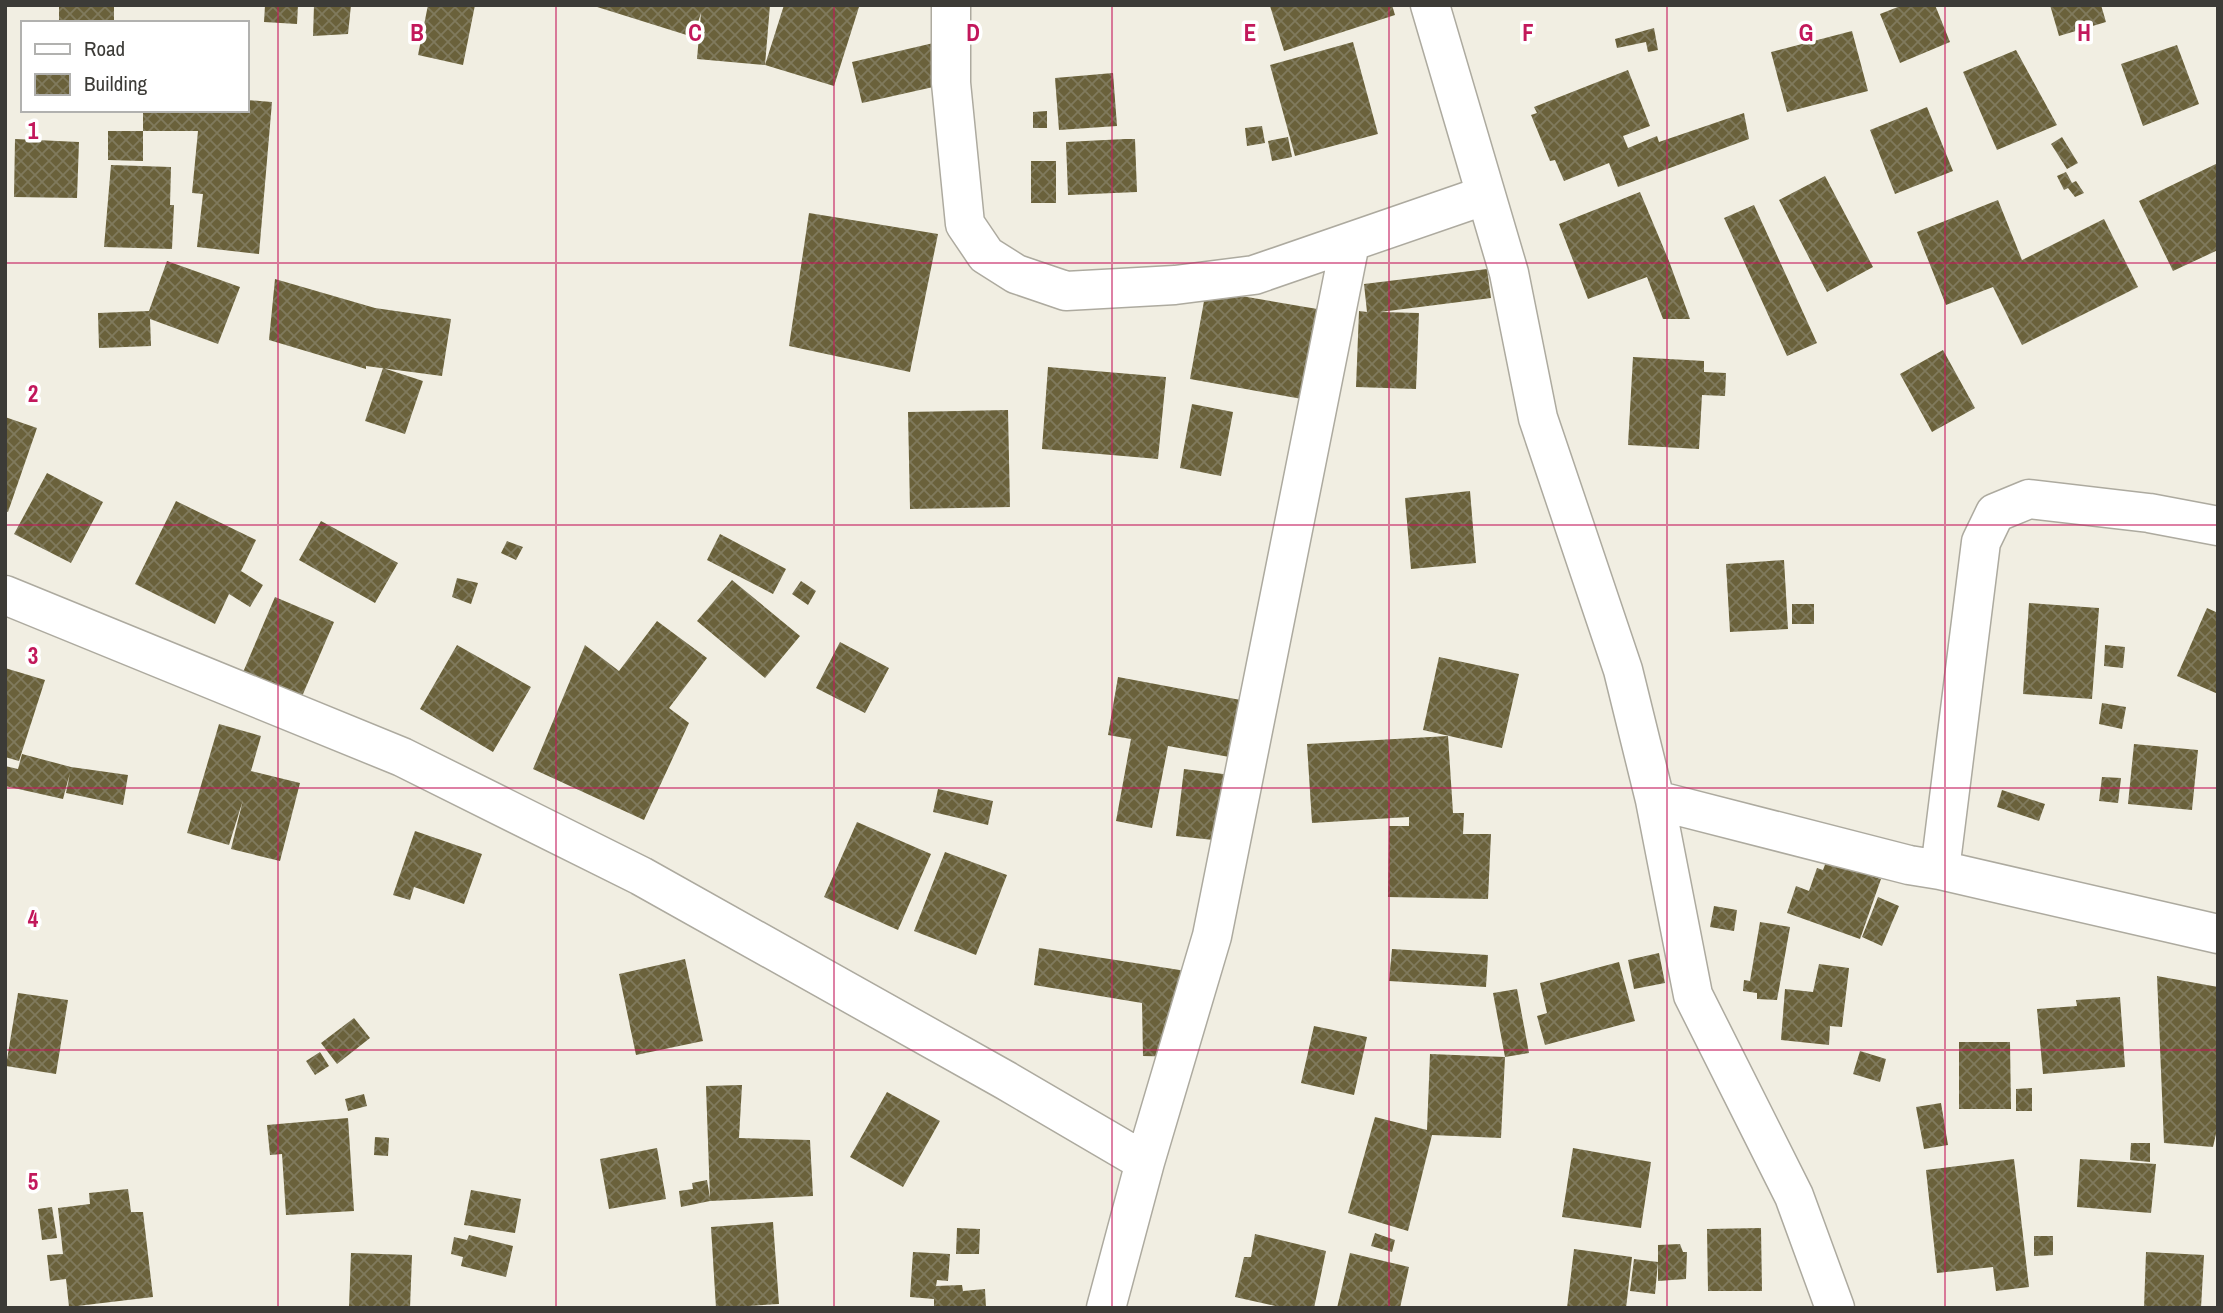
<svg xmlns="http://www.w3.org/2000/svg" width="2223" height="1313" viewBox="0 0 2223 1313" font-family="'Archivo Narrow',sans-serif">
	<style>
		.building { fill: url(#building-cross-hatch) }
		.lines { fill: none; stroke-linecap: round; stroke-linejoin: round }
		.minor-casing { stroke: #adaa9f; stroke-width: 41 }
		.minor { stroke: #fff; stroke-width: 38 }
		.grid { fill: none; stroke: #c2185b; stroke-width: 2; stroke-opacity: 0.55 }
		.grid-label { font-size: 23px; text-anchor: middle; font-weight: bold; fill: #c2185b; stroke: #fff; stroke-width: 7; stroke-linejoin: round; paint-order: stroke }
	</style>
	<defs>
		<pattern id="building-cross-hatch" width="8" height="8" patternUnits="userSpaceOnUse" patternTransform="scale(1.75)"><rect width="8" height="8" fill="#6a613b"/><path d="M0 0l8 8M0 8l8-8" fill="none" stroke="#807a5d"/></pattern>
	</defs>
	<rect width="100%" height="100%" fill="#f1eee2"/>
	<!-- building -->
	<path class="building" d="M 59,5 L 114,5 L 114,23 L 59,23 Z
		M 265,5 L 298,5 L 297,24 L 264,22 Z
		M 314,5 L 351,5 L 348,34 L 313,36 Z
		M 428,5 L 475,5 L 463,65 L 418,55 Z
		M 770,5 L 765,65 L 697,59 L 701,13 L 693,37 L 594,6 Z
		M 784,5 L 859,7 L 834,86 L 765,65 Z
		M 1392,5 L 1395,15 L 1284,51 L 1270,6 Z
		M 1903,5 L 1935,5 L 1950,42 L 1900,63 L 1880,14 Z
		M 2050,5 L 2101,5 L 2106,22 L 2059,36 Z
		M 1654,28 L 1658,50 L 1648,52 L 1646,42 L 1617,48 L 1615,39 Z
		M 1852,31 L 1868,91 L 1787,112 L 1771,52 Z
		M 942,41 L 951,83 L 862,103 L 852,62 Z
		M 1353,42 L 1378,134 L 1295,156 L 1270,65 Z
		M 2177,45 L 2199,104 L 2143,126 L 2121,64 Z
		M 2016,50 L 2057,125 L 1997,150 L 1963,72 Z
		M 1628,70 L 1650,126 L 1623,136 L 1628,148 L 1657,136 L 1659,142 L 1744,113 L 1749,139 L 1618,187 L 1609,163 L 1564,181 L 1555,160 L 1550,161 L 1531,115 L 1537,113 L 1534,107 Z
		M 1113,73 L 1117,126 L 1059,130 L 1055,78 Z
		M 247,100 L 272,102 L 259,254 L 197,247 L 203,194 L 192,193 L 198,131 L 143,131 L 143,161 L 108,160 L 108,131 L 143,131 L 143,110 L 247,110 Z
		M 1927,107 L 1953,171 L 1895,194 L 1870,130 Z
		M 1047,111 L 1047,128 L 1033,128 L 1033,112 Z
		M 1262,126 L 1265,143 L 1247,146 L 1245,128 Z
		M 1288,137 L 1292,157 L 1272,161 L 1268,141 Z
		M 2062,137 L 2078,163 L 2067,169 L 2051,144 Z
		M 15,139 L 79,142 L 77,198 L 14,197 Z
		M 1125,139 L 1135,139 L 1137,192 L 1068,195 L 1066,142 Z
		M 1031,161 L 1056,161 L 1056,203 L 1031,203 Z
		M 2218,163 L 2218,250 L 2173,271 L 2139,201 Z
		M 111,165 L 171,167 L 170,205 L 174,205 L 172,249 L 104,247 Z
		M 2066,172 L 2072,183 L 2076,181 L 2084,193 L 2075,197 L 2068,188 L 2064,190 L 2057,176 Z
		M 1825,176 L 1873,267 L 1827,292 L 1779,200 Z
		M 1640,192 L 1669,261 L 1690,319 L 1663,319 L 1647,277 L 1588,299 L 1559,224 Z
		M 1998,200 L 2022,260 L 2104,219 L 2138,287 L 2022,345 L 1993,287 L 1946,305 L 1917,232 Z
		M 1754,205 L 1817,343 L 1787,356 L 1724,218 Z
		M 809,213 L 938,234 L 910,372 L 789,346 Z
		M 167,261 L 240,287 L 218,344 L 150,319 L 151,346 L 99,348 L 98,313 L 149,311 Z
		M 1487,269 L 1491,298 L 1380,312 L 1419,313 L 1416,389 L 1356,387 L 1359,311 L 1367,312 L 1364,284 Z
		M 275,279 L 375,308 L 451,319 L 442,376 L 366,366 L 366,369 L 269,340 Z
		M 1206,290 L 1329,311 L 1313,401 L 1190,379 Z
		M 1943,350 L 1975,408 L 1932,432 L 1900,374 Z
		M 1633,357 L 1704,361 L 1704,372 L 1726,373 L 1725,396 L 1702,395 L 1699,449 L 1628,445 Z
		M 1048,367 L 1166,377 L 1158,459 L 1042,449 Z
		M 383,368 L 423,381 L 405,434 L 365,421 Z
		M 1192,404 L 1233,412 L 1221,476 L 1180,468 Z
		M 1008,410 L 1010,507 L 910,509 L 908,412 Z
		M 5,417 L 37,428 L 8,512 L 5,511 Z
		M 47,473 L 103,502 L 71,563 L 14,534 Z
		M 1470,491 L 1476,563 L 1411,569 L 1405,498 Z
		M 176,501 L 256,540 L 241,571 L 263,585 L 250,607 L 229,594 L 215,624 L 135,584 Z
		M 321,521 L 398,563 L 375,603 L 299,560 Z
		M 720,534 L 786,569 L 773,594 L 707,560 Z
		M 507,541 L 523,547 L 516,560 L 501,553 Z
		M 1784,560 L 1788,629 L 1730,632 L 1726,564 Z
		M 457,578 L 478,583 L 471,604 L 452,597 Z
		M 732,580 L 800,636 L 765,678 L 697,621 Z
		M 801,581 L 816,591 L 808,605 L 792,594 Z
		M 275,597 L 334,622 L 294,715 L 235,691 Z
		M 2029,603 L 2099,608 L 2092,699 L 2023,694 Z
		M 1792,604 L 1814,604 L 1814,624 L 1792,624 Z
		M 2207,608 L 2218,613 L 2218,694 L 2177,676 Z
		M 657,621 L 707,658 L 669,708 L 689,723 L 644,820 L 533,769 L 585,645 L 619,671 Z
		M 840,642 L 889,668 L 865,713 L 816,688 Z
		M 457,645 L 531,687 L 493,752 L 420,709 Z
		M 2105,645 L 2125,647 L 2123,668 L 2104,666 Z
		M 1439,657 L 1519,674 L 1502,748 L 1423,730 Z
		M 5,668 L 45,680 L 19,761 L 5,757 Z
		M 1118,677 L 1246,701 L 1235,758 L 1168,746 L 1152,828 L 1116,821 L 1131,739 L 1108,735 Z
		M 2102,703 L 2126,707 L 2122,729 L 2099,724 Z
		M 219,724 L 261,736 L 251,771 L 300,783 L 280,861 L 231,849 L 243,800 L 229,845 L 187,833 Z
		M 1448,736 L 1453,813 L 1464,813 L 1463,834 L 1491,834 L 1488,899 L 1388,897 L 1389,826 L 1409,826 L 1409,817 L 1312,823 L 1307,744 Z
		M 2134,744 L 2198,750 L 2192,810 L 2128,804 Z
		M 22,754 L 71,767 L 128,775 L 123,805 L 66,793 L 70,773 L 63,799 L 5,786 L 5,766 L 18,769 Z
		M 1184,769 L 1231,775 L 1223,841 L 1176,836 Z
		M 2102,777 L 2121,778 L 2118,803 L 2099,801 Z
		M 938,789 L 993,801 L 988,825 L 933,812 Z
		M 2002,790 L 2045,804 L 2039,821 L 1997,807 Z
		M 857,822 L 931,854 L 898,930 L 824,897 Z
		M 415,831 L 482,854 L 464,904 L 414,887 L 410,900 L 393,895 Z
		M 945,852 L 1007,875 L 976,955 L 914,931 Z
		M 1826,862 L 1881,879 L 1860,939 L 1787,913 L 1796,886 L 1809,891 L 1817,868 L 1823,870 Z
		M 1878,897 L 1899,906 L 1882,946 L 1862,937 Z
		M 1714,906 L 1737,910 L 1734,931 L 1710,927 Z
		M 1760,922 L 1790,927 L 1777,1000 L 1757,999 L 1757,993 L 1743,991 L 1744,980 L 1750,981 Z
		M 1039,948 L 1186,971 L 1184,1057 L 1143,1056 L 1142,1003 L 1034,985 Z
		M 1392,949 L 1488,955 L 1486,987 L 1389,981 Z
		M 1659,953 L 1665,983 L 1634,989 L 1628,960 Z
		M 685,959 L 703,1041 L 636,1055 L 619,974 Z
		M 1619,962 L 1635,1021 L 1545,1045 L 1537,1016 L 1547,1013 L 1540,983 Z
		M 1819,964 L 1849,968 L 1842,1027 L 1830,1026 L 1829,1045 L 1781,1040 L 1785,989 L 1813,992 Z
		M 2157,976 L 2218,987 L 2218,1125 L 2213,1147 L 2164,1143 Z
		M 1517,989 L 1529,1053 L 1505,1057 L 1501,1138 L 1432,1135 L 1408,1231 L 1348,1213 L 1375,1117 L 1427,1130 L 1430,1054 L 1505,1057 L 1493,993 Z
		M 18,993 L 68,1000 L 56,1074 L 6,1066 Z
		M 2120,997 L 2125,1067 L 2043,1074 L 2037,1009 L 2077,1006 L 2076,1000 Z
		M 354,1018 L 370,1038 L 337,1064 L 321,1043 Z
		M 1314,1026 L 1367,1037 L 1354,1095 L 1301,1083 Z
		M 1959,1042 L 2010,1042 L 2011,1109 L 1959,1109 Z
		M 1860,1051 L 1886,1059 L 1880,1082 L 1853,1074 Z
		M 320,1052 L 329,1066 L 315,1075 L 306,1061 Z
		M 742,1085 L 739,1138 L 810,1140 L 813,1196 L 710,1201 L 681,1207 L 679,1191 L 693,1189 L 692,1183 L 707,1180 L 710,1198 L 706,1086 Z
		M 2032,1088 L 2032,1111 L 2016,1111 L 2016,1089 Z
		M 887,1092 L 940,1121 L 903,1187 L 850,1157 Z
		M 364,1094 L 367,1106 L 348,1111 L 345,1099 Z
		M 1941,1103 L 1948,1145 L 1924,1149 L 1916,1107 Z
		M 348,1118 L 354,1211 L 286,1215 L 282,1154 L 270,1155 L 267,1125 Z
		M 375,1137 L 389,1138 L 388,1156 L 374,1155 Z
		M 2131,1143 L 2150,1143 L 2150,1162 L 2130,1160 Z
		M 657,1148 L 666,1199 L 609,1209 L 600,1159 Z
		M 1573,1148 L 1651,1162 L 1641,1228 L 1562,1217 Z
		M 2014,1159 L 2029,1287 L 1996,1291 L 1993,1267 L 1937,1273 L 1926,1170 Z
		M 2080,1159 L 2156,1164 L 2151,1213 L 2077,1207 Z
		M 128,1189 L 131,1212 L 143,1212 L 153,1297 L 69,1307 L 66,1279 L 50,1281 L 47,1255 L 63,1254 L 58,1208 L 90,1204 L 89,1193 Z
		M 471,1190 L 521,1199 L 515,1233 L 464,1225 Z
		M 52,1207 L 57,1238 L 42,1240 L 38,1209 Z
		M 773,1222 L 779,1304 L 716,1308 L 711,1227 Z
		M 957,1228 L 980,1229 L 979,1254 L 956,1254 Z
		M 1761,1228 L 1762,1291 L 1708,1291 L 1707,1229 Z
		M 1375,1233 L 1395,1240 L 1392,1252 L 1371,1246 Z
		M 1255,1234 L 1326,1251 L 1314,1308 L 1284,1308 L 1235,1297 L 1244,1257 L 1251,1257 Z
		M 469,1235 L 513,1246 L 506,1277 L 461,1266 L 463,1257 L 451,1254 L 454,1237 L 467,1240 Z
		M 2034,1236 L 2053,1236 L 2053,1255 L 2034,1256 Z
		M 1680,1244 L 1683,1252 L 1687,1252 L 1686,1279 L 1658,1281 L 1658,1245 Z
		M 1574,1249 L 1632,1257 L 1626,1308 L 1567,1308 Z
		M 913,1252 L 950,1254 L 948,1281 L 937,1280 L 936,1286 L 962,1285 L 963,1291 L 985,1289 L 986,1308 L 934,1308 L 934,1299 L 910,1297 Z
		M 2146,1252 L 2204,1255 L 2201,1308 L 2144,1308 Z
		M 351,1253 L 412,1255 L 410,1308 L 349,1308 Z
		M 1350,1253 L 1409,1267 L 1400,1308 L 1337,1308 Z
		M 1634,1259 L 1658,1262 L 1655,1294 L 1630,1291 Z"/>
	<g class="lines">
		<defs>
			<path id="minor" d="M 951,5 L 951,83 L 965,224 L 986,255 L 1016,274 L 1066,291 L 1175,285 L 1254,275 L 1486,195
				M 1430,5 L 1509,273 L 1538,418 L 1623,670 L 1655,800 L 1693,995 L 1794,1196 L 1835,1308
				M 5,595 L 402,757 L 641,876 L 1005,1080 L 1145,1162
				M 1655,800 L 1909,865 L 1940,870 L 1981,542 L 1995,513 L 2029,499 L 2149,513 L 2218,526
				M 1940,870 L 2218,934
				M 1106,1308 L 1145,1162 L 1212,936 L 1350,243"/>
		</defs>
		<!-- minor casing -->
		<use href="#minor" class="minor-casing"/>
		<!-- minor -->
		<use href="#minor" class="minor"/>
	</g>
	<!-- grid -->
	<path class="grid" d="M 278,5 L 278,1308M 556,5 L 556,1308M 834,5 L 834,1308M 1112,5 L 1112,1308M 1389,5 L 1389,1308M 1667,5 L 1667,1308M 1945,5 L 1945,1308M 5,263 L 2218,263M 5,525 L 2218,525M 5,788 L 2218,788M 5,1050 L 2218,1050"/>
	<g class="grid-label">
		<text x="417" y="41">B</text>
		<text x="695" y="41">C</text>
		<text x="973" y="41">D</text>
		<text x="1250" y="41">E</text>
		<text x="1528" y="41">F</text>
		<text x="1806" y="41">G</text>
		<text x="2084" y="41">H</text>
		<text x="33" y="139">1</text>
		<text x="33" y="402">2</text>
		<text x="33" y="664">3</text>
		<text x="33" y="927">4</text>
		<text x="33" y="1190">5</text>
	</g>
	<!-- border -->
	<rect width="2223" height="1313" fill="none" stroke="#3c3b37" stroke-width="14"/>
	<!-- legend -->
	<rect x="21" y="21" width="228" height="91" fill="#ffffff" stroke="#b1b1af" stroke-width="2"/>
	<rect x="35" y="44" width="35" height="10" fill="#ffffff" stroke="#b1b1af" stroke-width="2"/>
	<text x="84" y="56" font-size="21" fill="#3c3b37">Road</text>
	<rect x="35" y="74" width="35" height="21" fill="url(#building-cross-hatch)" stroke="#b1b1af" stroke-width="2"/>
	<text x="84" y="91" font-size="21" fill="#3c3b37">Building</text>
</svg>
